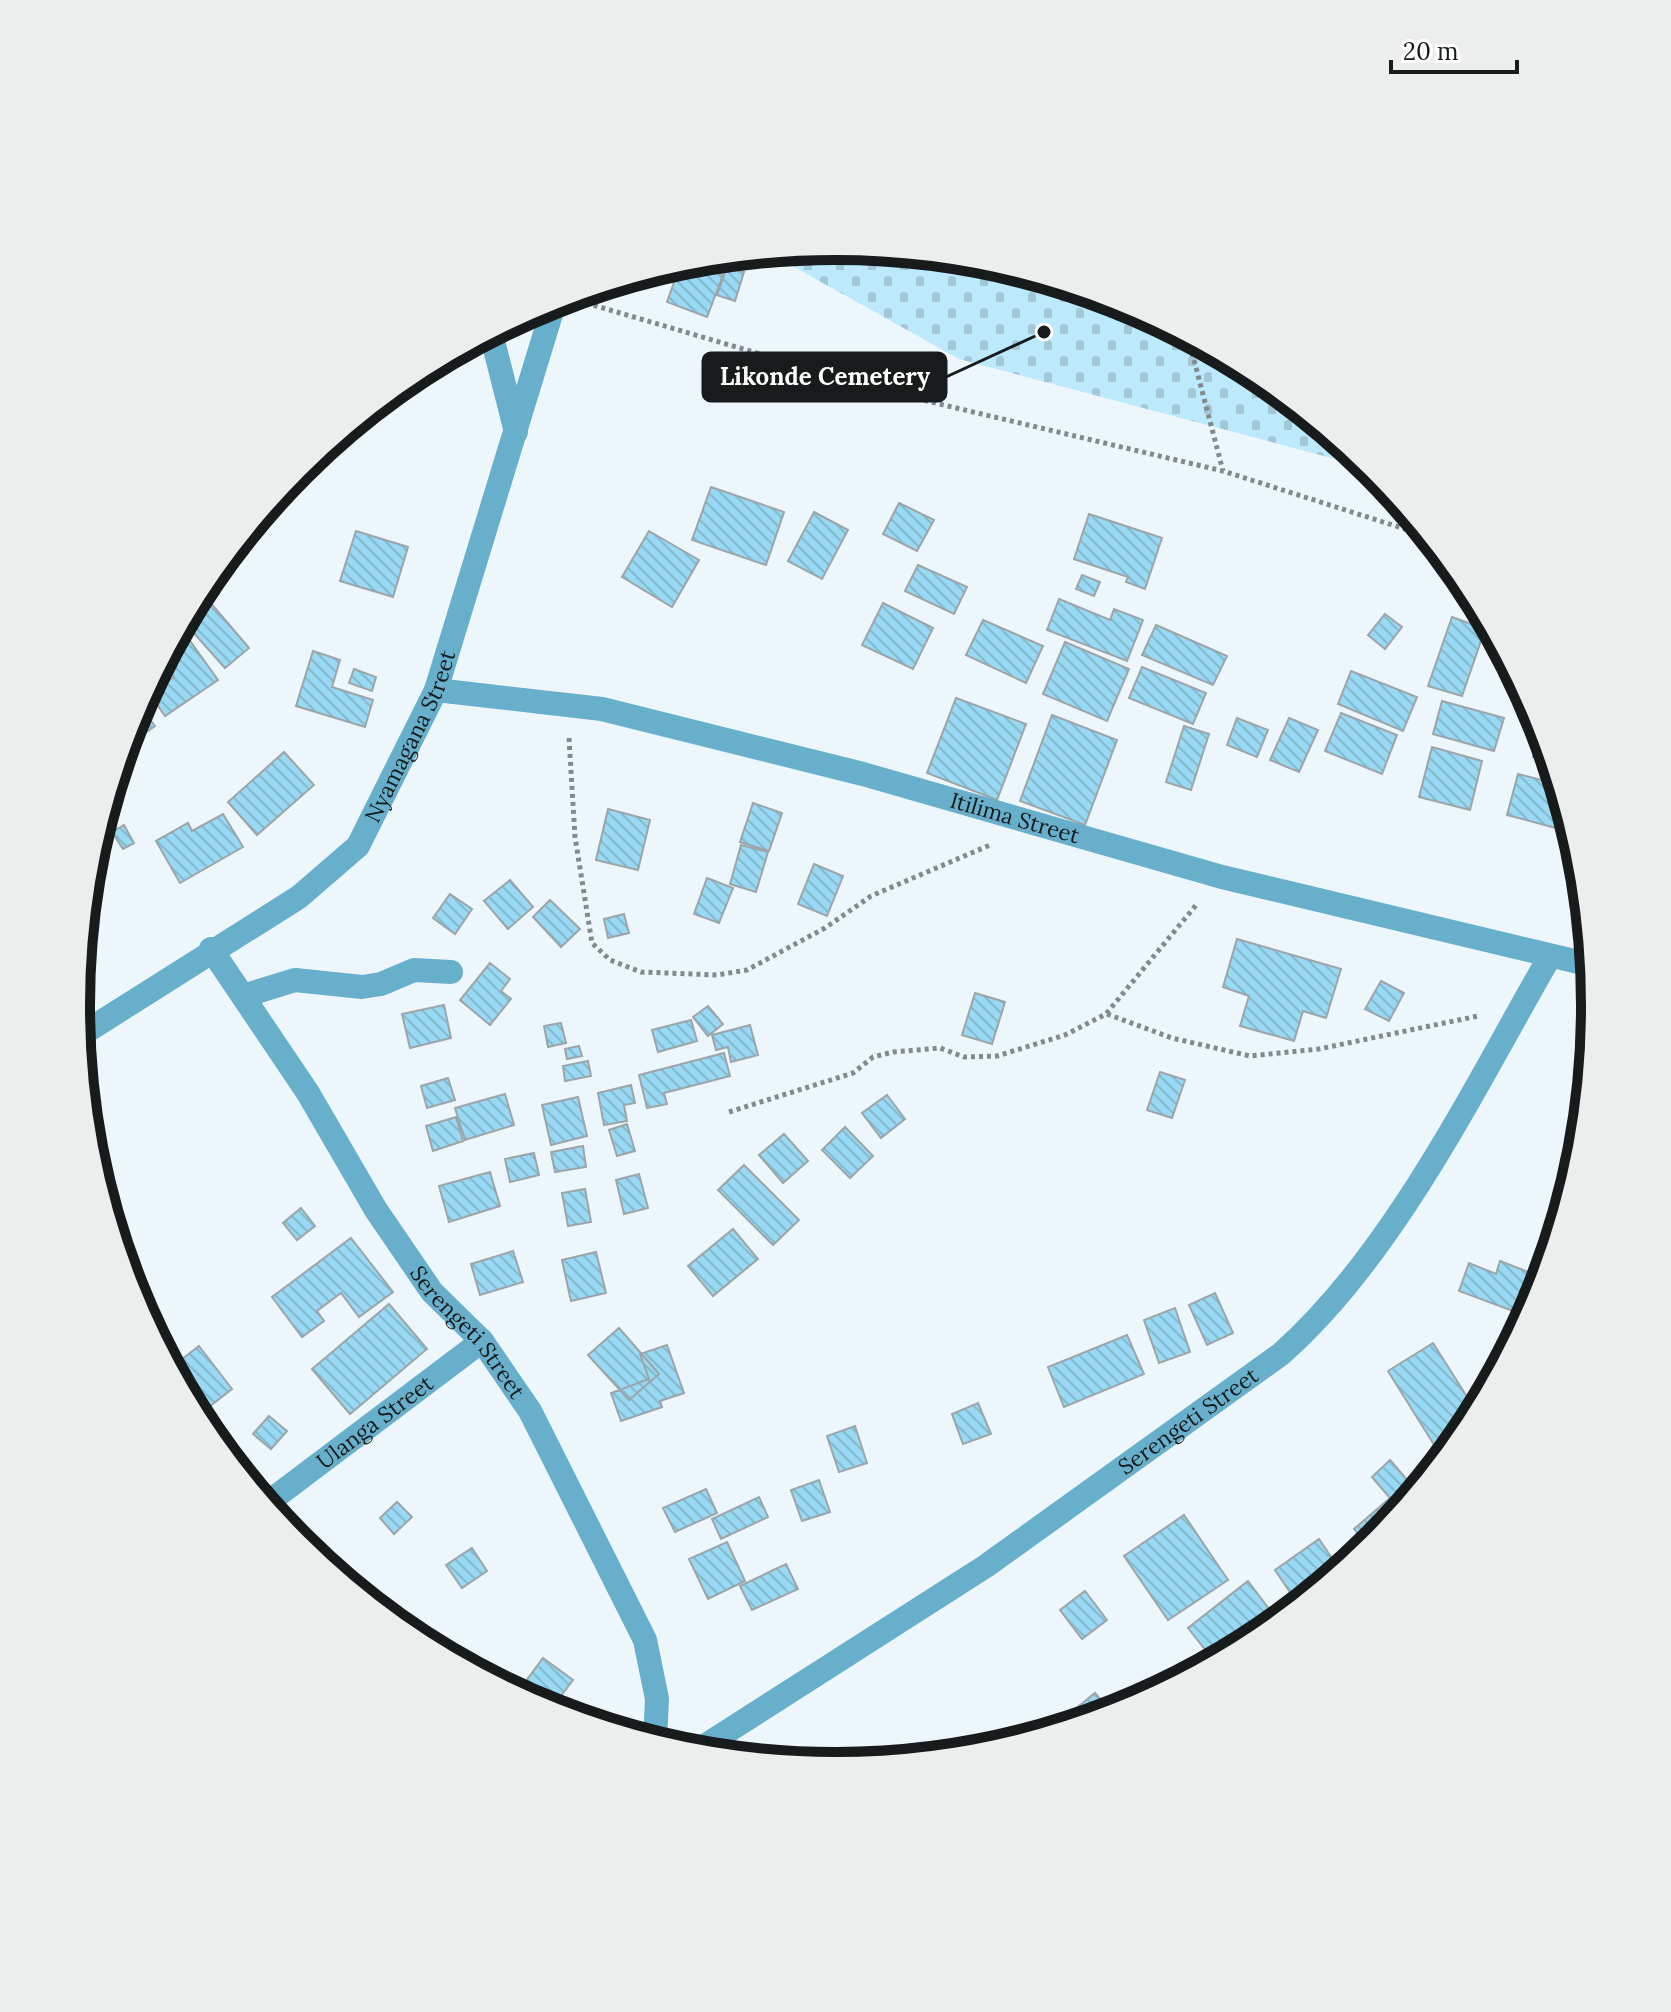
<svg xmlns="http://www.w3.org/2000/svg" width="1671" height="2012" viewBox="0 0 1671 2012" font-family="Lora,serif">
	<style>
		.cemetery { fill: url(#cemetery-stones) }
		.building { fill: url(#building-back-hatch); stroke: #9ca5a9; stroke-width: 2 }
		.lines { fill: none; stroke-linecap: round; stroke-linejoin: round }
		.path { stroke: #838a8d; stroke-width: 5; stroke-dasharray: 4 4; stroke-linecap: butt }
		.street { stroke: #68afcc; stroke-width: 24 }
		.labels { text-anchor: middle; stroke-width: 8; stroke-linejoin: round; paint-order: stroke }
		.street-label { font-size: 22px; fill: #171b1c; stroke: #fff }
		.rim { fill: none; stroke: #171b1c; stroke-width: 10 }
		.leader { fill: none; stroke: #171b1c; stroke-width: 3 }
		.callout-dot { fill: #171b1c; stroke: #fff; stroke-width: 3 }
		.callout { fill: #171b1c; stroke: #171b1c; stroke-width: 3 }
		.callout-label { font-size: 24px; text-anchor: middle; font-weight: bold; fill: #fff }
	</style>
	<defs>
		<pattern id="cemetery-stones" width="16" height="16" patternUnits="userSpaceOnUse" patternTransform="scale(2)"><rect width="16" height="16" fill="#bde9fc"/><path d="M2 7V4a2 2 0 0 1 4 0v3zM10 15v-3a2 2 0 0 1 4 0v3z" fill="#a2c7d7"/></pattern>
		<pattern id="building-back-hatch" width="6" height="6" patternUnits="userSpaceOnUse" patternTransform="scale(2)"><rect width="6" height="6" fill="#99d9f3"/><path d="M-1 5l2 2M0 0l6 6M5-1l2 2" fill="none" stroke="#83bad0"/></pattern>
	</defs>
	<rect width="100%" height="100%" fill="#edf7fb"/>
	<!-- cemetery -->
	<path class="cemetery" d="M 836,247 L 984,261 L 1127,304 L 1258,375 L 1373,469 L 959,359 L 769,253 Z"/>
	<!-- building -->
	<path class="building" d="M 686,261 L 723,275 L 707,317 L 667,302 L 681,263 Z
		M 727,267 L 744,272 L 735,301 L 717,295 Z
		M 711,487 L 784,512 L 766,565 L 692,540 Z
		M 899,503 L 934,520 L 917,551 L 883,534 Z
		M 814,512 L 848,530 L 822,579 L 788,561 Z
		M 1089,514 L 1162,538 L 1145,589 L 1126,582 L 1128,577 L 1074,559 Z
		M 356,531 L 408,547 L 393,597 L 340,581 Z
		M 649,531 L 699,560 L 672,607 L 622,577 Z
		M 918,565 L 967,587 L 954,614 L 905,591 Z
		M 1082,575 L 1100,582 L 1094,596 L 1076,589 Z
		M 1059,599 L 1110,620 L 1114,609 L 1143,620 L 1127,661 L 1047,630 Z
		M 209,601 L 249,648 L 225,668 L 184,622 Z
		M 883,603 L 933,628 L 913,669 L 862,645 Z
		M 1385,614 L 1402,627 L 1385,649 L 1368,635 Z
		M 1452,617 L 1485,629 L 1462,696 L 1428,686 Z
		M 983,620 L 1043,646 L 1026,683 L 966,655 Z
		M 1156,625 L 1227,656 L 1213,685 L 1142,655 Z
		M 181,628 L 218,680 L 165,716 L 150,694 L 174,677 L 163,661 Z
		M 1065,642 L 1129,669 L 1107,721 L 1043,694 Z
		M 313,651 L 340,660 L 332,687 L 373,700 L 365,727 L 296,706 Z
		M 1142,667 L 1206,693 L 1193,724 L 1129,698 Z
		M 354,669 L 376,677 L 372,691 L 349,683 Z
		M 1351,671 L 1417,697 L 1403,731 L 1338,704 Z
		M 956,698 L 1026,724 L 997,800 L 927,773 Z
		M 1442,701 L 1504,718 L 1494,751 L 1433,734 Z
		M 139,705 L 155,726 L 124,748 L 134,715 Z
		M 1341,713 L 1397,735 L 1382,774 L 1325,751 Z
		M 1052,715 L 1117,740 L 1085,825 L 1020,801 Z
		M 1237,718 L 1268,730 L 1257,757 L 1227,745 Z
		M 1289,718 L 1318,730 L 1299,772 L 1270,760 Z
		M 1184,726 L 1209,734 L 1191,790 L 1166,782 Z
		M 1541,731 L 1542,731 L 1552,763 L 1533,757 Z
		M 1432,747 L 1482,761 L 1470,810 L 1419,797 Z
		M 284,752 L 314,785 L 257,835 L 228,802 Z
		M 1518,774 L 1558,784 L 1567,815 L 1563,830 L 1507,815 Z
		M 108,801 L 115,812 L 102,821 Z
		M 753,803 L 782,813 L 769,851 L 740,842 Z
		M 608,809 L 650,820 L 638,870 L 596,860 Z
		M 223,814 L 243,847 L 180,883 L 156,841 L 188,823 L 192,831 Z
		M 124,825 L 134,843 L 123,849 L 112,832 Z
		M 741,845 L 768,852 L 756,892 L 730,884 Z
		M 814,864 L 843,876 L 827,916 L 798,904 Z
		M 707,878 L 733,888 L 719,923 L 694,914 Z
		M 510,880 L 533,907 L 508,929 L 484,901 Z
		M 450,894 L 472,909 L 455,934 L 433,918 Z
		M 550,900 L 580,929 L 561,947 L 533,917 Z
		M 624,914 L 629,933 L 608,938 L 604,919 Z
		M 1237,939 L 1341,969 L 1326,1018 L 1303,1011 L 1294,1041 L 1240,1026 L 1249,996 L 1223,987 Z
		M 490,963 L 510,979 L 501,991 L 511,999 L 490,1025 L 460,1000 Z
		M 1381,981 L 1404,993 L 1389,1021 L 1365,1009 Z
		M 975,993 L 1005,1002 L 992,1044 L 962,1035 Z
		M 444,1005 L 451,1038 L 410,1048 L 402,1014 Z
		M 708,1006 L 723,1024 L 708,1036 L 693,1017 Z
		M 691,1020 L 697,1041 L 658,1052 L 652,1030 Z
		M 561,1023 L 566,1043 L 548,1047 L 544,1026 Z
		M 750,1025 L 758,1055 L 731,1062 L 728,1047 L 716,1050 L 712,1035 Z
		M 579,1046 L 582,1056 L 567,1059 L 565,1049 Z
		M 724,1053 L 730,1076 L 664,1093 L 667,1104 L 647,1108 L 639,1075 Z
		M 588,1061 L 591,1076 L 565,1081 L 563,1066 Z
		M 1160,1072 L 1185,1080 L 1172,1118 L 1147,1110 Z
		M 448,1078 L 455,1100 L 427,1108 L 421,1086 Z
		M 631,1085 L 635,1103 L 624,1105 L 627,1121 L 604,1125 L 598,1093 Z
		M 505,1094 L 514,1125 L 465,1140 L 455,1108 Z
		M 887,1095 L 905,1119 L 881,1138 L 862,1113 Z
		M 578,1097 L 587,1136 L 551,1145 L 542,1105 Z
		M 456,1117 L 463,1141 L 433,1151 L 426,1126 Z
		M 627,1124 L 635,1151 L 617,1156 L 609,1130 Z
		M 845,1127 L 873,1156 L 850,1178 L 822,1150 Z
		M 784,1134 L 808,1161 L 783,1183 L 759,1155 Z
		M 1573,1134 L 1582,1138 L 1577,1166 L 1561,1159 Z
		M 583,1146 L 586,1167 L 555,1172 L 551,1152 Z
		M 534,1153 L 539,1175 L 510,1182 L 505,1159 Z
		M 744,1165 L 799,1220 L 773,1245 L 718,1190 Z
		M 490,1172 L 500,1206 L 449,1222 L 439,1186 Z
		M 639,1174 L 648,1208 L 624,1214 L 616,1180 Z
		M 585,1189 L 591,1222 L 568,1226 L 562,1193 Z
		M 301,1208 L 315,1226 L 297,1240 L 283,1223 Z
		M 733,1229 L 758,1259 L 713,1296 L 688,1266 Z
		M 351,1238 L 393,1292 L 359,1317 L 341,1293 L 317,1311 L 324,1321 L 302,1337 L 272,1297 Z
		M 513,1251 L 523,1282 L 480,1295 L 471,1264 Z
		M 596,1252 L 606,1293 L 571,1301 L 562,1260 Z
		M 1500,1261 L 1536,1275 L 1521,1314 L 1459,1291 L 1469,1263 L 1496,1274 Z
		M 1215,1293 L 1233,1333 L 1207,1345 L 1189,1305 Z
		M 389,1304 L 427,1349 L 350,1414 L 312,1369 Z
		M 1175,1308 L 1190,1352 L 1159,1363 L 1144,1320 Z
		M 619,1328 L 659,1374 L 629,1400 L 588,1355 Z
		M 1127,1335 L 1144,1374 L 1064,1407 L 1048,1367 Z
		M 1433,1343 L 1476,1411 L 1465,1431 L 1436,1448 L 1388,1371 Z
		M 667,1345 L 684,1393 L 660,1401 L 662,1407 L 621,1421 L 611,1393 L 649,1379 L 640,1354 Z
		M 199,1346 L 232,1389 L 205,1410 L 172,1367 Z
		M 978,1403 L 991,1434 L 963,1444 L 952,1414 Z
		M 269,1416 L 287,1431 L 271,1449 L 253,1434 Z
		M 855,1426 L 867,1463 L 839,1472 L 827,1436 Z
		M 1390,1460 L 1416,1490 L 1368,1547 L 1354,1529 L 1390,1498 L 1372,1477 Z
		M 252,1466 L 257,1482 L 250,1484 L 238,1470 Z
		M 819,1480 L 830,1512 L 802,1521 L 791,1490 Z
		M 706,1489 L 717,1513 L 675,1532 L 663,1508 Z
		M 759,1497 L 768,1517 L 721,1539 L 712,1519 Z
		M 397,1502 L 412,1517 L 394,1534 L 380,1518 Z
		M 1184,1515 L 1228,1580 L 1168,1620 L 1124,1556 Z
		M 1319,1539 L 1340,1570 L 1298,1604 L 1275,1570 Z
		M 727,1542 L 745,1581 L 708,1599 L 689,1559 Z
		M 472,1548 L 487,1571 L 462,1588 L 446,1565 Z
		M 786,1564 L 798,1589 L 752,1610 L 740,1586 Z
		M 1248,1581 L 1275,1617 L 1214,1661 L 1188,1628 Z
		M 1085,1591 L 1107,1620 L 1082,1639 L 1060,1610 Z
		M 543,1658 L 573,1680 L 551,1709 L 517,1693 Z
		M 1095,1693 L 1111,1712 L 1047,1732 Z"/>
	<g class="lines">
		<!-- path -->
		<path class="path" d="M 586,303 L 897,394 L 1223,471 L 1427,536
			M 1188,337 L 1223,471
			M 569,738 L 575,837 L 592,943 L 610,960 L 641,972 L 717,975 L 747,970 L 825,928 L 871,896 L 990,845
			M 1107,1014 L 1172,1038 L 1250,1056 L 1319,1049 L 1478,1016
			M 729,1112 L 853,1073 L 873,1057 L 893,1052 L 940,1048 L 964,1057 L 997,1056 L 1065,1035 L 1106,1014 L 1197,904"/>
		<!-- street -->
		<g class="street">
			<path d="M 491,333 L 516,432"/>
			<path id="s1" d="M 436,690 L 602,709 L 863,774 L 1222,877 L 1591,965"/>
			<path id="s2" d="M 211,949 L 308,1093 L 376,1210 L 432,1292 L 482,1341 L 530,1411 L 645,1640 L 657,1699 L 655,1741"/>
			<path d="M 243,996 L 295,980 L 362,987 L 381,984 L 414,970 L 451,972"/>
			<path id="s3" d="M 79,1036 L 299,897 L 358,846 L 436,690 L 555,301"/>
			<path id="s4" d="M 266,1504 L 482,1341"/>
			<path id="s5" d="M 695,1752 L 986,1566 L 1281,1354 C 1394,1254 1474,1088 1549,958"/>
		</g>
	</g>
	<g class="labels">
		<!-- street labels -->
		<g class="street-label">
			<text dy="8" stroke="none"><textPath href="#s3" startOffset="460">Nyamagana Street</textPath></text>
			<text dy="8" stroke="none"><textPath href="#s1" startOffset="594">Itilima Street</textPath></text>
			<text dy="8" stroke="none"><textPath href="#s2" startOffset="462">Serengeti Street</textPath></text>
			<text dy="8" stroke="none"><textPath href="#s5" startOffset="594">Serengeti Street</textPath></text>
			<text dy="8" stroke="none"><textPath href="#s4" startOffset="136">Ulanga Street</textPath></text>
		</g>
	</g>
	<!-- crop -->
	<path d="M0 0H1671V2012H0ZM835 260H836A745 745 0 0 1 1581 1005V1007A745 745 0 0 1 836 1752H835A745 745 0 0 1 90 1007V1005A745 745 0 0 1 835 260Z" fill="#eceded" fill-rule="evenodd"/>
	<path class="rim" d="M835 260H836A745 745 0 0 1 1581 1005V1007A745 745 0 0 1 836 1752H835A745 745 0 0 1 90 1007V1005A745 745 0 0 1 835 260Z"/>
	<!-- callouts -->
	<path class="leader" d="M1044 332L946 377"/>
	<circle class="callout-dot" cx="1044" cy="332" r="8"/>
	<rect class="callout" x="703" y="353" width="243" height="48" rx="8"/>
	<g class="callout-label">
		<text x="825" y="385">Likonde Cemetery</text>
	</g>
	<!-- scale -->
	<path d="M1391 60v12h126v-12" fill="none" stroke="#171b1c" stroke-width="4"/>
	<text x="1403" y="60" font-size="24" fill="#171b1c" stroke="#ffffff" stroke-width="6" paint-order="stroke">20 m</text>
</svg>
